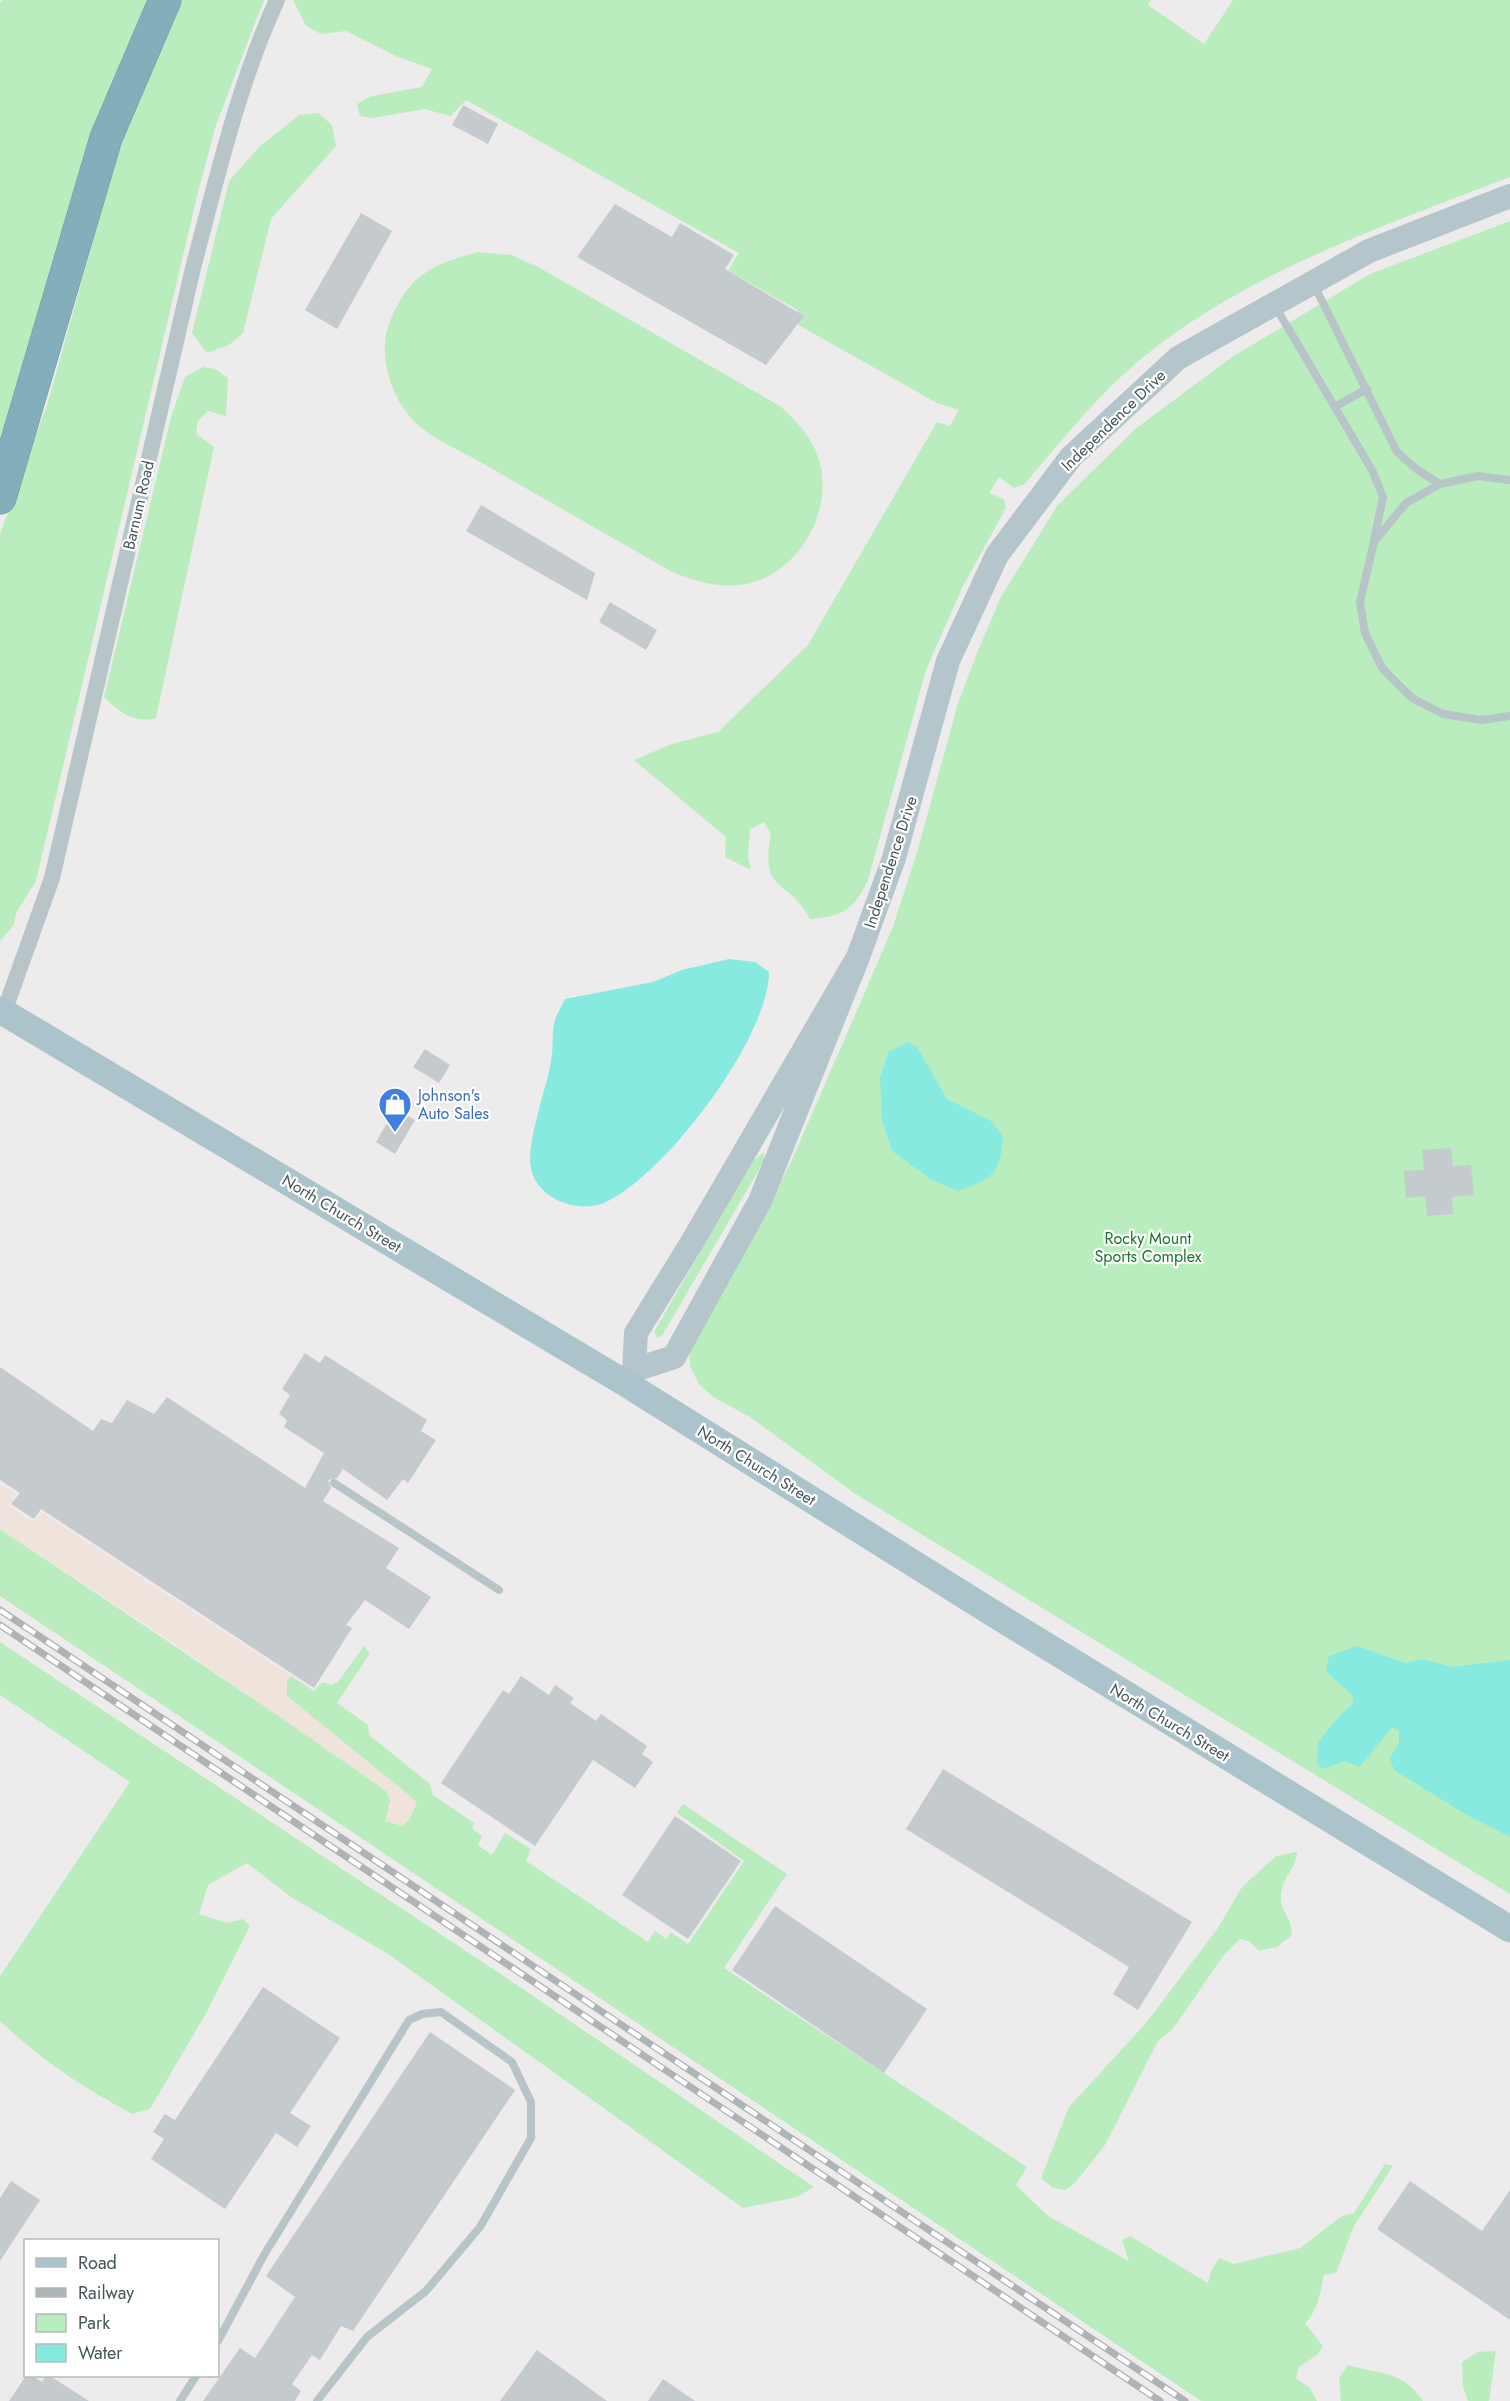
<svg xmlns="http://www.w3.org/2000/svg" width="1510" height="2401" viewBox="0 0 1510 2401" font-family="Jost,sans-serif">
	<style>
		.green { fill: #b9edbe }
		.sand { fill: #f0e3db }
		.water { fill: #86eae1 }
		.building { fill: #c5cace }
		.lines { fill: none; stroke-linecap: round; stroke-linejoin: round }
		.highway-casing { stroke: #6e9aa6; stroke-width: 33 }
		.lane { stroke: #b7c5c8; stroke-width: 8 }
		.street { stroke: #b7c5c8; stroke-width: 16 }
		.secondary { stroke: #b4c6cb; stroke-width: 24 }
		.primary { stroke: #abc4cb; stroke-width: 27 }
		.highway { stroke: #83aebb; stroke-width: 32 }
		.rail-casing { stroke: #aeb3b6; stroke-width: 7 }
		.rail { stroke: #fff; stroke-width: 4.5; stroke-dasharray: 14; stroke-linecap: butt }
		.labels { text-anchor: middle; stroke-width: 4.5; stroke-linejoin: round; paint-order: stroke }
		.street-label { font-size: 16px; fill: #445558; stroke: #fff }
		.shop-label { font-size: 16px; fill: #366cbe; stroke: #fff; text-anchor: start }
		.park-label { font-size: 16px; fill: #17772b; stroke: #fff }
	</style>
	<rect width="100%" height="100%" fill="#eeebec"/>
	<!-- green -->
	<path class="green" d="M 3,0 L 152,0 L 0,453 L 0,3 Z
		M 171,0 L 264,0 L 216,125 L 198,192 L 36,881 L 16,913 L 14,925 L 0,941 L 0,534 L 48,402 L 96,230 L 118,135 Z
		M 293,0 L 1151,0 L 1148,5 L 1204,44 L 1233,0 L 1510,0 L 1510,177 C 1392,223 1272,263 1168,338 C 1112,378 1068,432 1025,484 L 1014,488 L 999,477 L 989,493 L 1004,499 L 1006,508 L 962,588 L 926,670 L 868,880 C 853,911 843,916 810,919 C 789,878 759,895 771,834 L 764,822 L 750,829 L 748,857 L 751,870 L 725,857 L 726,837 L 634,760 L 672,744 L 718,732 L 808,645 L 937,422 L 950,426 L 959,410 L 937,403 L 793,322 L 798,310 L 728,271 L 739,253 L 466,100 L 451,116 L 424,109 L 373,118 L 360,116 L 357,104 L 372,96 L 422,87 L 432,69 L 398,57 L 346,31 L 321,34 L 306,26 Z
		M 318,113 L 332,125 L 336,146 L 271,219 L 243,333 L 229,345 L 207,353 L 192,333 L 229,181 L 260,146 L 299,115 Z
		M 1510,221 L 1510,1894 L 854,1493 L 750,1417 L 713,1397 L 699,1384 L 690,1367 L 689,1348 L 751,1241 L 791,1162 L 859,1006 L 894,924 L 918,849 L 958,703 L 979,648 L 1001,597 L 1057,506 L 1135,429 L 1232,357 L 1370,274 Z
		M 478,252 L 511,255 L 540,268 L 780,406 C 796,421 811,436 818,457 C 835,504 804,565 757,581 C 728,591 699,583 672,572 C 611,537 550,502 489,467 C 470,455 434,440 418,425 C 392,402 376,355 390,321 C 409,275 432,264 478,252 Z
		M 203,367 L 215,369 L 228,378 L 226,416 L 208,411 L 198,421 L 196,434 L 214,447 L 156,718 C 133,724 120,712 104,697 L 171,417 L 185,377 Z
		M 764,1152 L 764,1161 L 663,1334 L 658,1338 L 654,1332 L 753,1161 Z
		M 0,1529 L 340,1757 L 386,1791 L 391,1800 L 388,1807 L 417,1802 L 287,1696 L 287,1681 L 291,1676 L 314,1691 L 322,1682 L 331,1685 L 338,1682 L 364,1646 L 370,1653 L 337,1703 L 368,1725 L 369,1735 L 430,1784 L 433,1795 L 474,1823 L 472,1829 L 482,1836 L 478,1845 L 492,1855 L 505,1833 L 531,1849 L 526,1861 L 648,1942 L 655,1931 L 666,1939 L 671,1932 L 688,1944 L 744,1861 L 677,1813 L 683,1804 L 787,1874 L 724,1968 L 1027,2167 L 1016,2185 L 1048,2216 L 1129,2261 L 1122,2240 L 1130,2236 L 1208,2283 L 1211,2271 L 1219,2258 L 1234,2264 L 1300,2248 L 1342,2216 L 1354,2213 L 1385,2164 L 1393,2166 L 1354,2226 L 1336,2273 L 1324,2275 C 1320,2292 1319,2310 1305,2323 L 1323,2346 L 1317,2355 L 1299,2367 L 1296,2378 L 1310,2388 L 1317,2401 L 1201,2401 L 0,1596 Z
		M 0,1642 L 517,1985 L 814,2187 L 797,2197 L 743,2208 L 388,1954 L 291,1897 L 247,1863 L 208,1885 L 199,1914 L 227,1923 L 243,1919 L 250,1926 L 205,2015 L 150,2109 L 132,2114 C 79,2085 44,2062 0,2021 L 0,1976 L 130,1782 L 0,1695 Z
		M 1297,1852 C 1296,1870 1279,1880 1281,1900 C 1282,1912 1292,1919 1292,1935 L 1277,1947 L 1259,1951 L 1250,1942 L 1240,1939 L 1223,1956 L 1173,2029 L 1158,2041 L 1105,2145 L 1074,2184 L 1065,2190 L 1053,2188 L 1041,2178 L 1069,2107 L 1146,2023 L 1218,1928 L 1242,1887 L 1276,1856 Z
		M 1496,2351 L 1489,2401 L 1468,2401 L 1463,2387 L 1462,2362 L 1478,2352 Z
		M 1348,2365 C 1382,2375 1402,2370 1423,2401 L 1341,2401 L 1339,2378 Z"/>
	<!-- sand -->
	<path class="sand" d="M 0,1484 L 16,1495 L 8,1506 L 34,1522 L 43,1513 L 291,1676 L 287,1681 L 287,1696 L 417,1802 L 410,1819 L 402,1826 L 385,1821 L 391,1800 L 386,1791 L 175,1644 L 0,1529 Z"/>
	<!-- water -->
	<path class="water" d="M 729,959 L 755,962 L 769,972 C 769,1038 664,1177 604,1203 C 577,1214 536,1198 531,1168 C 527,1150 537,1119 541,1101 C 545,1087 549,1074 551,1061 C 554,1048 551,1032 555,1020 C 557,1013 562,1006 565,999 L 653,982 L 682,970 Z
		M 908,1042 L 917,1047 L 947,1099 L 991,1121 L 1003,1136 C 1000,1175 993,1178 958,1191 L 932,1180 L 892,1151 L 882,1121 L 880,1078 L 888,1052 Z
		M 1357,1646 L 1406,1663 L 1422,1659 L 1452,1667 L 1510,1660 L 1510,1837 L 1467,1815 L 1394,1770 L 1390,1758 L 1399,1743 L 1399,1731 L 1392,1727 L 1360,1767 L 1345,1761 L 1323,1769 L 1317,1763 L 1318,1742 L 1340,1715 L 1352,1705 L 1353,1696 L 1326,1671 L 1329,1656 Z"/>
	<!-- building -->
	<path class="building" d="M 463,105 L 498,124 L 488,144 L 452,125 Z
		M 615,204 L 672,237 L 680,223 L 734,255 L 725,269 L 804,316 L 766,365 L 577,257 Z
		M 361,213 L 392,231 L 337,329 L 305,310 Z
		M 481,505 L 595,573 L 587,600 L 466,531 Z
		M 610,602 L 657,630 L 646,650 L 599,622 Z
		M 425,1049 L 450,1065 L 439,1083 L 413,1067 Z
		M 395,1109 L 415,1120 L 395,1154 L 376,1142 Z
		M 1451,1148 L 1453,1166 L 1471,1165 L 1474,1195 L 1452,1197 L 1453,1214 L 1427,1216 L 1425,1196 L 1406,1198 L 1404,1171 L 1424,1170 L 1422,1150 Z
		M 305,1353 L 320,1363 L 325,1355 L 427,1420 L 421,1431 L 436,1440 L 408,1483 L 403,1479 L 387,1500 L 343,1469 L 337,1478 L 328,1480 L 331,1488 L 323,1501 L 399,1548 L 386,1568 L 431,1597 L 409,1629 L 365,1600 L 346,1625 L 352,1628 L 314,1688 L 41,1509 L 34,1519 L 11,1504 L 20,1493 L 0,1480 L 0,1367 L 93,1431 L 101,1419 L 112,1423 L 127,1400 L 154,1414 L 167,1397 L 305,1488 L 324,1453 L 284,1427 L 287,1420 L 279,1414 L 290,1395 L 282,1389 Z
		M 521,1676 L 549,1695 L 555,1685 L 574,1698 L 570,1703 L 596,1721 L 601,1714 L 647,1746 L 642,1754 L 653,1762 L 635,1788 L 593,1760 L 535,1846 L 441,1783 L 503,1690 L 509,1694 Z
		M 943,1769 L 1192,1922 L 1138,2010 L 1113,1994 L 1129,1967 L 906,1829 Z
		M 675,1816 L 741,1861 L 688,1939 L 622,1895 Z
		M 775,1906 L 927,2009 L 884,2073 L 732,1970 Z
		M 263,1987 L 340,2038 L 290,2113 L 311,2126 L 297,2147 L 276,2133 L 225,2209 L 151,2159 L 164,2139 L 153,2132 L 165,2114 L 175,2120 Z
		M 430,2032 L 515,2090 L 353,2331 L 341,2326 L 320,2360 L 312,2355 L 292,2384 L 301,2391 L 295,2401 L 203,2401 L 240,2348 L 255,2358 L 295,2297 L 266,2276 Z
		M 11,2181 L 40,2200 L 0,2261 L 0,2198 Z
		M 1410,2181 L 1482,2231 L 1510,2190 L 1510,2320 L 1377,2229 Z
		M 537,2350 L 607,2401 L 500,2401 Z
		M 26,2376 L 33,2376 L 42,2382 L 46,2376 L 50,2376 L 89,2401 L 9,2401 Z
		M 663,2379 L 695,2401 L 648,2401 Z"/>
	<g class="lines">
		<defs>
			<path id="highway" d="M 0,498 L 106,138 L 165,0"/>
		</defs>
		<!-- highway casing -->
		<use href="#highway" class="highway-casing"/>
		<!-- lane -->
		<path class="lane" d="M 1313,283 L 1397,452 L 1419,471 L 1440,484
			M 1275,306 L 1372,470 L 1383,497 L 1374,540
			M 1336,406 L 1367,389
			M 1510,480 L 1478,476 L 1440,484 L 1406,503 L 1374,542 L 1360,602 L 1365,633 L 1382,668 L 1412,698 L 1443,714 L 1482,720 L 1510,716
			M 334,1483 L 499,1590
			M 218,2341 L 264,2255 L 409,2020 L 422,2014 L 441,2012 L 512,2062 L 531,2102 L 531,2138 L 480,2227 L 426,2291 L 367,2337 L 317,2401
			M 180,2401 L 196,2376"/>
		<!-- street -->
		<path class="street" d="M 4,1012 L 52,878 L 193,268 C 217,178 238,85 277,0"/>
		<!-- secondary -->
		<path class="secondary" d="M 858,957 L 691,1244 L 636,1333 L 634,1370 L 674,1357 L 760,1201 L 858,957 L 894,858 L 948,661 L 997,555 L 1071,457 L 1178,358 L 1369,251 L 1510,196"/>
		<!-- primary -->
		<path class="primary" d="M 0,1010 L 625,1383 L 999,1617 L 1510,1929"/>
		<!-- highway -->
		<use href="#highway" class="highway"/>
		<defs>
			<path id="rail" d="M 0,1610 L 1185,2401
				M 0,1625 L 1160,2401"/>
		</defs>
		<!-- rail casing -->
		<use href="#rail" class="rail-casing"/>
		<!-- rail -->
		<use href="#rail" class="rail"/>
	</g>
	<!-- icons -->
	<defs>
		<symbol id="shop-pin" viewBox="-11 -11 22 30"><path d="M0 17L-7.5 6A9.5 9.5 0 1 1 7.5 6Z" fill="#3f7fe0" stroke="#fff"/><path d="M-5-2.5h2.3a2.7 3.5 0 0 1 5.4 0H5L5.5 6h-11ZM-1.5-2.5h3a1.5 2.3 0 0 0-3 0Z" fill="#fff"/></symbol>
	</defs>
	<g fill-rule="evenodd">
		<use href="#shop-pin" x="376" y="1085" width="38" height="52"/>
	</g>
	<g class="labels">
		<!-- street labels -->
		<g class="street-label">
			<text transform="translate(1113 420) rotate(-44)" y="6">Independence Drive</text>
			<text transform="translate(138 505) rotate(-77)" y="6">Barnum Road</text>
			<text transform="translate(890 862) rotate(-72)" y="6">Independence Drive</text>
			<text transform="translate(342 1213) rotate(31)" y="6">North Church Street</text>
			<text transform="translate(757 1465) rotate(32)" y="6">North Church Street</text>
			<text transform="translate(1170 1722) rotate(31)" y="6">North Church Street</text>
		</g>
		<!-- shop labels -->
		<g class="shop-label">
			<text x="418" y="1101">Johnson's<tspan x="418" dy="18">Auto Sales</tspan></text>
		</g>
		<!-- park labels -->
		<g class="park-label">
			<text x="1148" y="1244">Rocky Mount<tspan x="1148" dy="18">Sports Complex</tspan></text>
		</g>
	</g>
	<!-- legend -->
	<rect x="24" y="2239" width="195" height="138" fill="#ffffff" stroke="#b4bbbc" stroke-width="1.5"/>
	<rect x="36" y="2258" width="30" height="9" fill="#abc4cb" stroke="#b4bbbc" stroke-width="1.5"/>
	<text x="78" y="2269" font-size="18" fill="#445558">Road</text>
	<rect x="36" y="2288" width="30" height="9" fill="#aeb3b6" stroke="#b4bbbc" stroke-width="1.5"/>
	<text x="78" y="2299" font-size="18" fill="#445558">Railway</text>
	<rect x="36" y="2314" width="30" height="18" fill="#b9edbe" stroke="#b4bbbc" stroke-width="1.5"/>
	<text x="78" y="2329" font-size="18" fill="#445558">Park</text>
	<rect x="36" y="2344" width="30" height="18" fill="#86eae1" stroke="#b4bbbc" stroke-width="1.5"/>
	<text x="78" y="2359" font-size="18" fill="#445558">Water</text>
</svg>
